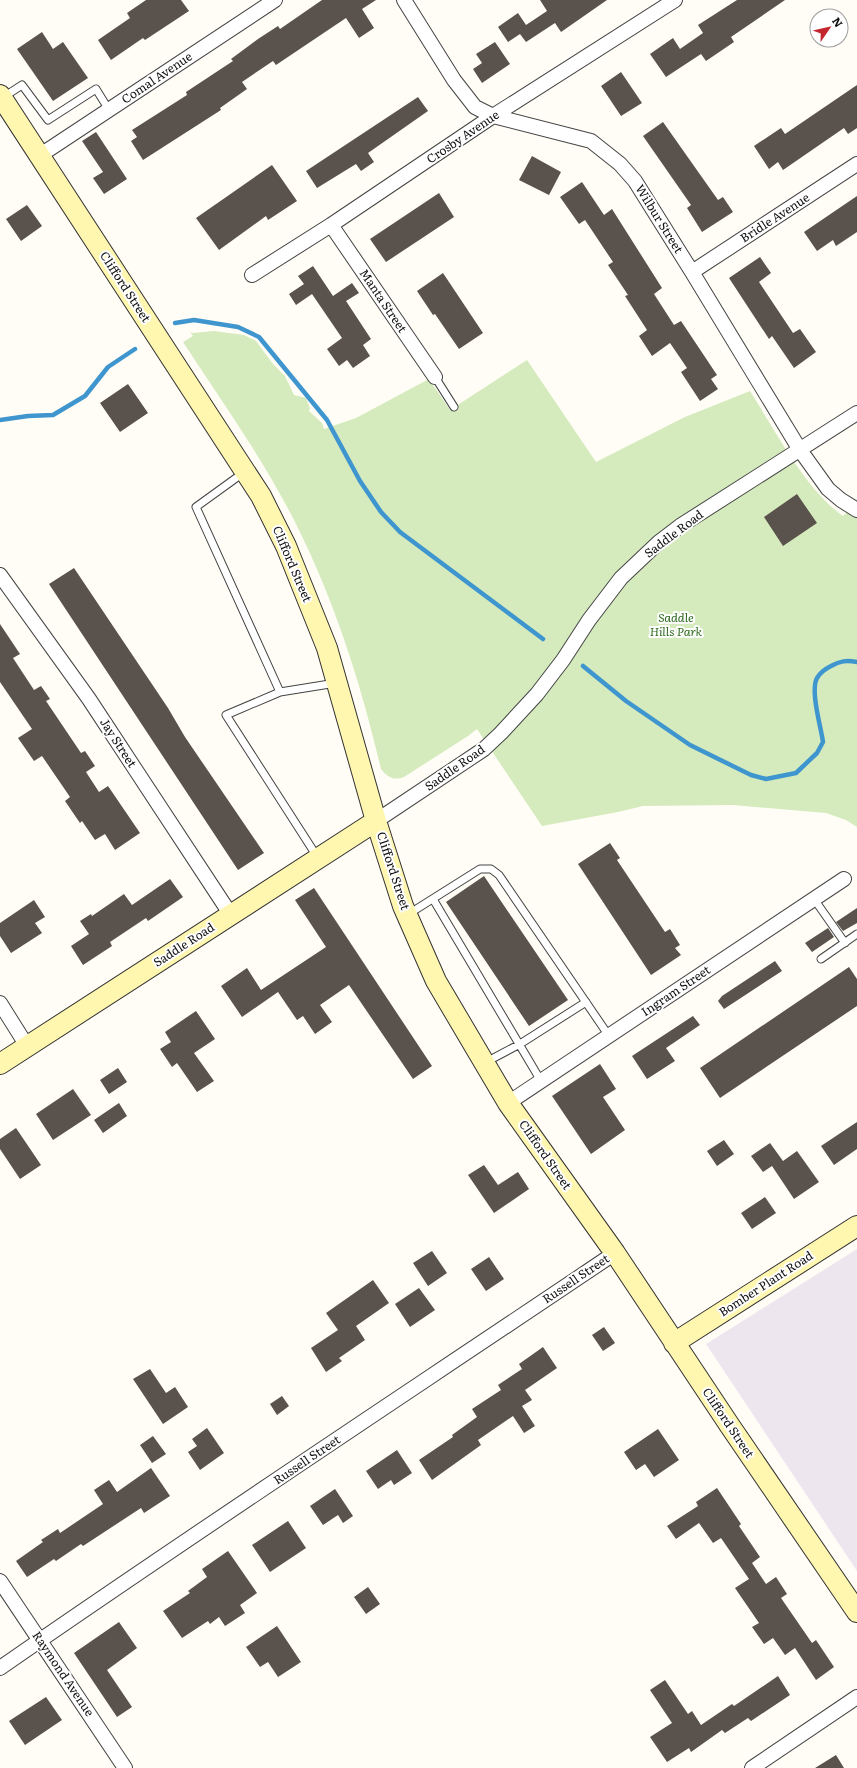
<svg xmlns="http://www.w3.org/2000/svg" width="857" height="1768" viewBox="0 0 857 1768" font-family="Literata,serif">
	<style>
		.industrial { fill: #eee6ef }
		.green { fill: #d5ebbd }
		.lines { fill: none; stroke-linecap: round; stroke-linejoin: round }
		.stream { stroke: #3f96cf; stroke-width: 4.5 }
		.building { fill: #5a524d }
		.lane-casing { stroke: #444; stroke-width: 9 }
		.street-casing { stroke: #444; stroke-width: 16 }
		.secondary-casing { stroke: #333; stroke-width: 22 }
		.lane { stroke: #fff; stroke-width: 7 }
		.street { stroke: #fff; stroke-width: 14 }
		.secondary { stroke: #fff6b0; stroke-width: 20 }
		.labels { text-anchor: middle; stroke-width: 4; stroke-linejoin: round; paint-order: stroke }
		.street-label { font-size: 12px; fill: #111; stroke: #fff }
		.park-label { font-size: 12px; font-style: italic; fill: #2f6b1f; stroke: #fff }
	</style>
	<rect width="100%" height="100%" fill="#fffdf5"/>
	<!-- industrial -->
	<path class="industrial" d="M 857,1249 L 857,1571 L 706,1344 Z"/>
	<!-- green -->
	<path class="green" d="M 214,331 L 244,335 L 256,341 L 273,364 L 285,376 L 294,395 L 306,398 L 310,408 L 309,411 L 322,423 L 324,429 L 356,418 L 429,379 L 450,410 L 527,360 L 596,462 L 685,417 L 750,391 C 775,430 805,489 843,516 L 847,512 L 857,517 L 857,827 L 846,820 L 826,813 L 733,805 L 643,806 L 618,812 L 542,826 L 477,729 L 468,736 L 404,777 C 394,781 387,777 381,769 C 361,684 335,602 296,524 C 264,460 222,402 183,342 L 193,336 L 190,332 L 193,333 Z"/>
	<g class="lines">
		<!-- stream -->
		<path class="stream" d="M 175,323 L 194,320 L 238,327 L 259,337 L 327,420 L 360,481 L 381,512 L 400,532 L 543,639
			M 0,420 L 28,416 L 53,415 L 85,396 L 108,367 L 135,349
			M 583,666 L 626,701 L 690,745 L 751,775 L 766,779 L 796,773 L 817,753 L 823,742 C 821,727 810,691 817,678 C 820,673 825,669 831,666 C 840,661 846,660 857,662"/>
	</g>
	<!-- building -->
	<path class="building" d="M 146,0 L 181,0 L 189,11 L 145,40 L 143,38 L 111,60 L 98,40 L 130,18 L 127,13 Z
		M 322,0 L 376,0 L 362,9 L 374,28 L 359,38 L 346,18 L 276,65 L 273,61 L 242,82 L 247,89 L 220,108 L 221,110 L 143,160 L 131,141 L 137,137 L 132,130 L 187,95 L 186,92 L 233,61 L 231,59 L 258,39 L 278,26 L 280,29 Z
		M 540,0 L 607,0 L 561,32 L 555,23 L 526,42 L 520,34 L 508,42 L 498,27 L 518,13 L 526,25 L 547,11 Z
		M 737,0 L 785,0 L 731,37 L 734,42 L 706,61 L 701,54 L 666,77 L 650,54 L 673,38 L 680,49 L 703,33 L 698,25 Z
		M 42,32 L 53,49 L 63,42 L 88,78 L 53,101 L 17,49 Z
		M 495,42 L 510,64 L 482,83 L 473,69 L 482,63 L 476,54 Z
		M 621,72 L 642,103 L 621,116 L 601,86 Z
		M 857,85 L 857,128 L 848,134 L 844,128 L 783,170 L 778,162 L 769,169 L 754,146 L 781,128 L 785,134 Z
		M 418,97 L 428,111 L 368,153 L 374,162 L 361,171 L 356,164 L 317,188 L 306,171 Z
		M 663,122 L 718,200 L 723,197 L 733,212 L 702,232 L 687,208 L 691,205 L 643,136 Z
		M 96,132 L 127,179 L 104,194 L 93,178 L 103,172 L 82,141 Z
		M 532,156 L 561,172 L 549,195 L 519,180 Z
		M 272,165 L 297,201 L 268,220 L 266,216 L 219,250 L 196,218 Z
		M 582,182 L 604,215 L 612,209 L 662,288 L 654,294 L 674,325 L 681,321 L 717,375 L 711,379 L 718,389 L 700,401 L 681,372 L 687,368 L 670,343 L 652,356 L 639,336 L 647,330 L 625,296 L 628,295 L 608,265 L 613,262 L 585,220 L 579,224 L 560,197 Z
		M 439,193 L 454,217 L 386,262 L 370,239 Z
		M 857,196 L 857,232 L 836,246 L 833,240 L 817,251 L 804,232 Z
		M 27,205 L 42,226 L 21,241 L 6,219 Z
		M 760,257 L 771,273 L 759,282 L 793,333 L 800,329 L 816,352 L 794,368 L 772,336 L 769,339 L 729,278 Z
		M 313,266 L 333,296 L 352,283 L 359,293 L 346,301 L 371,339 L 363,345 L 370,356 L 353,368 L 347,360 L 339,366 L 327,349 L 342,338 L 312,294 L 296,305 L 289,294 L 304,284 L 298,276 Z
		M 443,273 L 483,333 L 459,349 L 435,314 L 433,315 L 417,291 Z
		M 128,384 L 148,413 L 120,432 L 100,403 Z
		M 797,494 L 817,523 L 783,546 L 764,517 Z
		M 74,568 L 168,708 L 185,737 L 264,853 L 238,870 L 49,584 Z
		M 0,624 L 20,654 L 13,658 L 34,690 L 41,686 L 50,699 L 46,701 L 81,753 L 85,751 L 95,766 L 86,772 L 99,792 L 108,786 L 140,833 L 115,850 L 105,834 L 95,840 L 82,821 L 80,823 L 65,801 L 70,797 L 42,756 L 34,761 L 18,738 L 32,729 L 0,682 Z
		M 610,843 L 620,858 L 617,860 L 665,932 L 670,929 L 680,945 L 675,948 L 681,955 L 651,975 L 578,864 Z
		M 484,876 L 568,1000 L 529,1026 L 446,902 Z
		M 170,879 L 183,897 L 148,921 L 146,918 L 110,942 L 112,946 L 83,965 L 71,946 L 89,934 L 80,921 L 91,914 L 92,916 L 124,894 L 132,905 Z
		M 314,888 L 432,1066 L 413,1079 L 349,985 L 320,1005 L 332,1022 L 315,1034 L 303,1016 L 297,1020 L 278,992 L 242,1017 L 221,986 L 247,968 L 261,990 L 326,947 L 295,900 Z
		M 34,900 L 45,917 L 35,923 L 42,933 L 11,953 L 0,936 L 0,923 Z
		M 857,908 L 857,923 L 843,931 L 836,922 Z
		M 828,928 L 834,937 L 812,952 L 805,943 Z
		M 775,961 L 782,971 L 724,1009 L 718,1001 L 722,996 Z
		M 849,967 L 857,979 L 857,1006 L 720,1098 L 700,1068 Z
		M 196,1011 L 215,1039 L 194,1053 L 214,1081 L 197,1092 L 177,1063 L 172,1067 L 160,1049 L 171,1042 L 165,1032 Z
		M 693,1016 L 700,1025 L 666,1048 L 675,1061 L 647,1079 L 632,1056 Z
		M 600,1064 L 616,1089 L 603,1097 L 625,1130 L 591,1154 L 552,1096 Z
		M 118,1068 L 127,1082 L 109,1094 L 100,1080 Z
		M 73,1089 L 91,1115 L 53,1140 L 36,1114 Z
		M 119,1103 L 127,1116 L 103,1133 L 94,1120 Z
		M 857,1122 L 857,1149 L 834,1165 L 821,1146 Z
		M 16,1128 L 41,1165 L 20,1179 L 0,1149 L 0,1139 Z
		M 724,1140 L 734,1154 L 717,1166 L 707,1151 Z
		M 770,1143 L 783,1161 L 797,1151 L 819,1182 L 794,1199 L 772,1166 L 763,1172 L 751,1156 Z
		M 484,1165 L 498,1185 L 518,1172 L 529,1189 L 494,1213 L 468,1175 Z
		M 765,1197 L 776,1213 L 752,1229 L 741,1213 Z
		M 432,1251 L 447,1273 L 428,1286 L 413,1263 Z
		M 489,1257 L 504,1279 L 486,1291 L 471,1269 Z
		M 373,1280 L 389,1303 L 356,1326 L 365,1340 L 339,1358 L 342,1361 L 326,1372 L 311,1348 L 338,1330 L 326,1313 Z
		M 419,1288 L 435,1310 L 410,1327 L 395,1304 Z
		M 604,1327 L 615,1343 L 603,1351 L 592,1335 Z
		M 543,1347 L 557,1368 L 525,1390 L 532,1400 L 522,1406 L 535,1426 L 524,1433 L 513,1416 L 478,1440 L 481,1445 L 432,1480 L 419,1460 L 453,1437 L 452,1435 L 477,1417 L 472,1409 L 501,1390 L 498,1385 L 522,1369 L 519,1364 Z
		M 150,1369 L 166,1393 L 175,1387 L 188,1407 L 163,1424 L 133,1379 Z
		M 282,1396 L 289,1406 L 277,1415 L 270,1404 Z
		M 207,1428 L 224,1453 L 200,1470 L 188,1452 L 197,1446 L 192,1439 Z
		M 658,1429 L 679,1460 L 654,1477 L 645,1464 L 636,1470 L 624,1452 Z
		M 153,1436 L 166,1454 L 152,1463 L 140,1445 Z
		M 397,1450 L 412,1473 L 394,1485 L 391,1480 L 378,1489 L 366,1471 Z
		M 151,1468 L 170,1496 L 144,1513 L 141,1508 L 83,1546 L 81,1544 L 56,1561 L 54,1559 L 27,1577 L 16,1561 L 43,1542 L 41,1540 L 58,1529 L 60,1533 L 103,1504 L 94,1490 L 109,1480 L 117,1492 Z
		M 717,1488 L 741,1524 L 739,1526 L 760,1557 L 752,1563 L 766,1584 L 776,1577 L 787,1594 L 781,1598 L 812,1643 L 816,1640 L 834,1667 L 816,1680 L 795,1648 L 785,1655 L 773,1638 L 764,1644 L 752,1627 L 759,1623 L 735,1588 L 749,1579 L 721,1538 L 713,1543 L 699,1523 L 676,1539 L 667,1526 L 698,1506 L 696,1502 Z
		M 335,1489 L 353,1516 L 343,1523 L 338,1515 L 323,1525 L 310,1506 Z
		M 288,1521 L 306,1548 L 270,1572 L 252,1545 Z
		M 228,1551 L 257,1593 L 240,1605 L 245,1613 L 225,1626 L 219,1617 L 210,1624 L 208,1621 L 182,1638 L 163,1611 L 190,1593 L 188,1591 L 207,1577 L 202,1569 Z
		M 368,1587 L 380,1604 L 366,1614 L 354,1597 Z
		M 119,1622 L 137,1648 L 107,1670 L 132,1707 L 117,1717 L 74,1653 Z
		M 277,1626 L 301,1662 L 278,1677 L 268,1662 L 260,1667 L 246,1647 Z
		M 778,1676 L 790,1695 L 751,1721 L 748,1718 L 725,1733 L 722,1730 L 691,1752 L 689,1748 L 667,1762 L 650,1737 L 672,1723 L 650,1690 L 665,1680 L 688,1714 L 692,1711 L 701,1725 L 732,1704 L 734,1706 Z
		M 46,1697 L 62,1720 L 25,1745 L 9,1721 Z
		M 836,1755 L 844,1768 L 815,1768 Z"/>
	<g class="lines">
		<defs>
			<path id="lane" d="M 2,98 L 22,85 L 48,120 L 96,89 L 109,110
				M 435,377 L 454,407
				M 243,473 L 196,507 L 280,692 L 226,715 L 318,858
				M 280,692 L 336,683
				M 433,899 L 541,1081
				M 814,899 L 845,943
				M 407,915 L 480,869 L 491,869 L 499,875 L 609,1036
				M 821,959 L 857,934
				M 486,1062 L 520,1044 L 586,1002"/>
			<path id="street" d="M 404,0 L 454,80 L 475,107 L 493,116 L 591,141 L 620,164 L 635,181 L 692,272 L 800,450 L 828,489 L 841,500 L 857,510
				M 39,156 L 275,0
				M 331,225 L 435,377
				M 692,272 L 857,164
				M 252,275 L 331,225 L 493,116 L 675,0
				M 0,575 L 89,699 L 231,915
				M 376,821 L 484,749 L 501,733 L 537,694 L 563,660 L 589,620 L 621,578 L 659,542 L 680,526 L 857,413
				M 0,1003 L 27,1046
				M 508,1103 L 844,879
				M 0,1581 L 125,1768
				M 0,1668 C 203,1527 410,1391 615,1253
				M 752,1768 L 857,1697"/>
			<path id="secondary" d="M 0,95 L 261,496 L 286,546 L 327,648 L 376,821 L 403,906 L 436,981 L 508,1103 L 615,1253 L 730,1426 L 857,1612
				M 0,1064 L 376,821
				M 674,1343 L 857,1226"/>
		</defs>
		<!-- lane casing -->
		<use href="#lane" class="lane-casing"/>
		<!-- street casing -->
		<use href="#street" class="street-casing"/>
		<!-- secondary casing -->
		<use href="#secondary" class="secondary-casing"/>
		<!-- lane -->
		<use href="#lane" class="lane"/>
		<!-- street -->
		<use href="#street" class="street"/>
		<!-- secondary -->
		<use href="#secondary" class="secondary"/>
	</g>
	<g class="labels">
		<!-- street labels -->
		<g class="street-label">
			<text transform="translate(157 78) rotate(-34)" y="4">Comal Avenue</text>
			<text transform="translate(463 137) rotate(-34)" y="4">Crosby Avenue</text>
			<text transform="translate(775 218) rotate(-33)" y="4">Bridle Avenue</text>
			<text transform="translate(659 219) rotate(58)" y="4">Wilbur Street</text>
			<text transform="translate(125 287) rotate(57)" y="4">Clifford Street</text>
			<text transform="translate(383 301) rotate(56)" y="4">Manta Street</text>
			<text transform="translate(674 534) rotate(-37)" y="4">Saddle Road</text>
			<text transform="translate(292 564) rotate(67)" y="4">Clifford Street</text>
			<text transform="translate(118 743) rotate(57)" y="4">Jay Street</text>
			<text transform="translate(455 768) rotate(-35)" y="4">Saddle Road</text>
			<text transform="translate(393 871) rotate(72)" y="4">Clifford Street</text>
			<text transform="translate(184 945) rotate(-33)" y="4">Saddle Road</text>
			<text transform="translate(676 991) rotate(-34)" y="4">Ingram Street</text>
			<text transform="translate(545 1155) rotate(55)" y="4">Clifford Street</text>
			<text transform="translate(576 1279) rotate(-34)" y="4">Russell Street</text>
			<text transform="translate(766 1284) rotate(-33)" y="4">Bomber Plant Road</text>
			<text transform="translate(728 1423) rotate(56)" y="4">Clifford Street</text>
			<text transform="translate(307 1460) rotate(-34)" y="4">Russell Street</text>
			<text transform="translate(63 1674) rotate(56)" y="4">Raymond Avenue</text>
		</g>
		<!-- park labels -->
		<g class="park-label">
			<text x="676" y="622">Saddle<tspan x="676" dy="14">Hills Park</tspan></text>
		</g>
	</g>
	<!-- north arrow -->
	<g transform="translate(829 28) rotate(56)"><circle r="19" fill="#ffffff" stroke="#a0a0a0"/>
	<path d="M0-3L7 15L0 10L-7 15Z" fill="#c4262e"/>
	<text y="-6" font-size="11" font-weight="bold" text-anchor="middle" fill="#111111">N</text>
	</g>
</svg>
